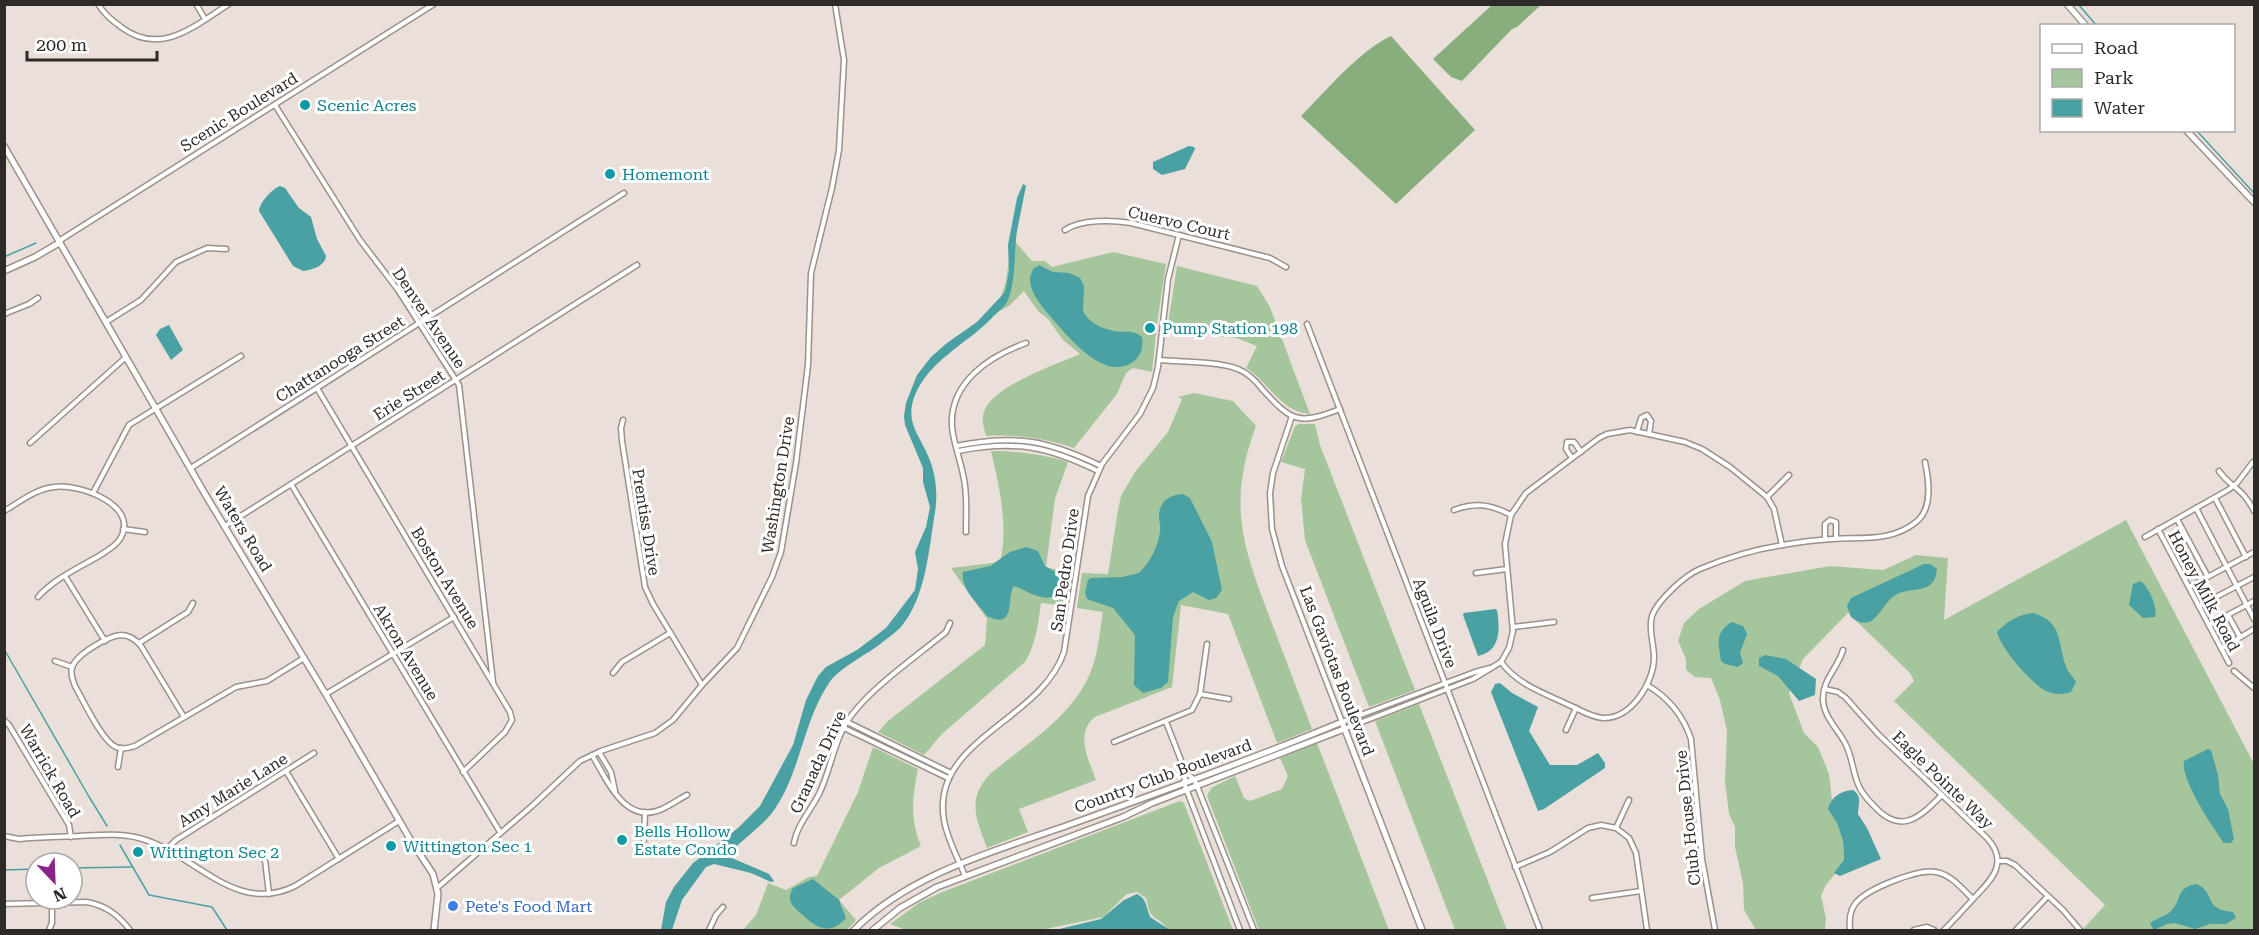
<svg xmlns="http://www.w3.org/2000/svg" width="2259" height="935" viewBox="0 0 2259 935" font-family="'Roboto Serif',serif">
<rect width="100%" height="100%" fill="#ebe0d9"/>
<g fill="#a5c69c">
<path d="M1012,238L1032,261H1045L1052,267L1113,252L1166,264L1157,324L1147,322V331L1156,333L1152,372L1133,368L1126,373L1117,394L1074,448C1044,438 1017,434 986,436C984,428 981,421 984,412C992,386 1055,365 1080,354L1063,340L1048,319L1038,311L1024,291L1009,306L982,320L1001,297L1006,281Z"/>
<path d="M1177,266L1257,286L1270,307L1310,414C1280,412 1269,382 1246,368L1257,346L1236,338L1167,331Z"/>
<path d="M1194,393L1233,401L1256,426C1226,506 1244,550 1273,626C1286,660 1299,695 1312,729L1277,743L1228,614L1181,605L1172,687L1095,717C1074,734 1089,760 1096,780L1019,809L1028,832L987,848C976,818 966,799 991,773C1029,742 1080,712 1094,662C1099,646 1100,628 1103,612L1077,608L1082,573L1108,574L1118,510L1121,496L1135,472L1168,432L1182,399L1178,397Z"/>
<path d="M1299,424H1315L1320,445L1415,690L1369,707L1305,540L1301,499L1305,469L1281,462L1295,426Z"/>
<path d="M991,451C1018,451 1042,454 1068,462L1055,499L1046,567L1071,573L1066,606L1041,603C1038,624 1036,644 1025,662L942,734L924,755L878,732L888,721L985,645L987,619L951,568L1000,562C1009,526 999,486 991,451Z"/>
<path d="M2126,520L2254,764V930H2083V929L2105,905L1894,701L1914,681L1910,673L1848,613L1803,659L1789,693L1804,733L1818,747L1829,774L1832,800L1830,802L1843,841L1844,863L1826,885L1821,896L1826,918L1825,930H1756L1744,910L1743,883L1735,847V827L1729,814L1725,782L1727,731L1720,700L1711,678L1695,677L1686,670V659L1678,641L1684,623L1699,609L1745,581L1830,566L1883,570L1916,555L1948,558L1944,620Z"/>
<path d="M1419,704L1507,930H1455L1375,721Z"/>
<path d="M1317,743L1389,930H1259L1207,796L1211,788L1235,776L1244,798L1250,801L1282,789L1288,776L1280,758Z"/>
<path d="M873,747L918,769C912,797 910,819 921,846L879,868L839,900L856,920L847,930H743L756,915L768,883L786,890L809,877L817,876L858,792Z"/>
<path d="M1180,801L1184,803L1233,930H1167C1164,922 1160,922 1154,917C1148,912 1148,905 1146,898L1137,892L1127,894L1103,917L1041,930H906L890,924L919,903L940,893Z"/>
</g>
<g fill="#87ae7c">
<path d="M1492,5H1541L1517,27L1512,29L1462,81L1451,77L1433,59Z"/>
<path d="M1391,36L1475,130L1396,204L1301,116C1327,90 1358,52 1391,36Z"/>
</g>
<g fill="#4aa1a4">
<path d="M1189,146L1194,147L1195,149L1185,169L1162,175L1153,169V162Z"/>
<path d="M1023,184L1026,186C1023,201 1020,216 1017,231C1014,251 1016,284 1007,302C1004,308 995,314 991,319C966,344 929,361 915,395C904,423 920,435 929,458C936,475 938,495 935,512C929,548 926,599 900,628C894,634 886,639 879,645C864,656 838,669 829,683C804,720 801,767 778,804C766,825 743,838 727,856L769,874L774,881L771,882L751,873L714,864L706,867L682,900L672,930H661L666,902L674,887L693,863L738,828L760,806L793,745L806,700L818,676L826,667L857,650L886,628L915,590L918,569L915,552L926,527L930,507L923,482V468L905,425L904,416L906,403L917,375L931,357L947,343L977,322L1005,292L1009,271L1008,245L1017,198Z"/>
<path d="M280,186L285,188L299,208L311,217L317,239L326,256C325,266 312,270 303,271L293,266L259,211C260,202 271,190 280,186Z"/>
<path d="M1039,265L1053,272L1069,273L1080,278L1084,286L1083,311C1089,323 1102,329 1115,331C1125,333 1133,329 1142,337C1143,347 1142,355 1133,362C1105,381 1072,341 1056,323C1046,311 1030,295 1030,279C1030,275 1032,273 1033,269Z"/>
<path d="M169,325L183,350L171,360L156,335L160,329Z"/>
<path d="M1183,494L1190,498L1212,542L1222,590L1216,598L1209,600L1193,592L1179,601L1173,617L1168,682L1161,688L1143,693L1134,685L1135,635L1113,608L1087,599L1085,592L1088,580L1091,578L1122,577L1139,573C1150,562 1158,548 1160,531C1161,526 1159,522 1159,517C1159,501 1169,495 1183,494Z"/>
<path d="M1026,547L1038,551L1045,566L1064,577L1065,586C1051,609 1031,592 1014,586C1006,597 1017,631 987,616C978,604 960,588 963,572L990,566L1010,552Z"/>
<path d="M1924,564H1930L1937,569C1935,597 1909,585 1894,596C1880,606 1874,635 1851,617L1847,606L1851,598Z"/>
<path d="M2141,581C2149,588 2158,607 2155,617L2143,618L2129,605L2133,584Z"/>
<path d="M1495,609L1497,610C1500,629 1501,651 1478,656L1463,615L1464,613Z"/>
<path d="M2033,613C2064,622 2057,643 2066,666C2068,673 2073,676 2076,682L2071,692C2062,695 2053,695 2044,690C2029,680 2001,649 1997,632C2006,622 2019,614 2033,613Z"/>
<path d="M1732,622L1743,626L1747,634L1740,653L1743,663L1738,667L1725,664L1721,661C1719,645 1714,632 1732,622Z"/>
<path d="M1765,655L1786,659L1816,679L1815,695L1799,701L1778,676L1759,666V658Z"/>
<path d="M1500,683L1512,693L1538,707L1529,731L1550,765H1577L1598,753L1605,763V768L1544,809L1538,811L1491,692L1495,684Z"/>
<path d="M2208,749L2211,750L2218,775L2220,794L2228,809L2234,839L2231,843H2224C2213,828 2180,779 2184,761Z"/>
<path d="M1853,790C1863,797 1858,805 1858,814L1867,828L1881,859L1840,876L1834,873L1844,860L1843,841L1837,823L1828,809C1831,797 1840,791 1853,790Z"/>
<path d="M813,879L839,900L846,918C833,933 820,931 806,918C796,908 784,903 793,888Z"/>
<path d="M2197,884C2217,894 2202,909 2233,912L2236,918L2226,924H2210L2195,929L2175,923L2167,924L2154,930L2150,924L2153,921C2158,918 2166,916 2171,911C2182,901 2175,887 2197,884Z"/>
<path d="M1137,894C1147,899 1146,907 1150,917L1170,930H1055L1101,919L1124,900Z"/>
</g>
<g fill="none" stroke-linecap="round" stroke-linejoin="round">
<g stroke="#4aa1a4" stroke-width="1.5">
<path d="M2078,4L2097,26"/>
<path d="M2196,130L2254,193"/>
<path d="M4,257L36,243"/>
<path d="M4,649L88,795L107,826"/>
<path d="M120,845L149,895L212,907L227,930"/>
<path d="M72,868L131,867"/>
<path d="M4,870L36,869"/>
</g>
<g stroke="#9b918b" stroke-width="7">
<g id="street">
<path d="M98,4C104,14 112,20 121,27C161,57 194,26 229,4"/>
<path d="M196,4L205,19"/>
<path d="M275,105L360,240L398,290L459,385L493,682"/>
<path d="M1065,230C1081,219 1112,220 1131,223L1270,258L1286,267"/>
<path d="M60,242L62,239L434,4"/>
<path d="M4,314L29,304L38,298"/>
<path d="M106,322L141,300L176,262L207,248L226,249"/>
<path d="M1307,324L1540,930"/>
<path d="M1159,360C1182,362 1216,361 1238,369C1248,373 1256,381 1263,390C1292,422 1299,425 1340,409"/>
<path d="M317,388L510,712L512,720L505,732L463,772"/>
<path d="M1292,416L1273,473L1270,493L1272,529L1282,566L1342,722L1475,672L1490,668"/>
<path d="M623,420L621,428L622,441L645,587L653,604L702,685"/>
<path d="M1637,432L1641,418L1647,415L1651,421L1649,434"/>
<path d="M30,443L125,358"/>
<path d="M956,446C1015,434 1047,440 1101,466"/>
<path d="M958,451C1015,440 1047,446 1098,471"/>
<path d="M1572,458L1566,449L1567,442H1574L1581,452"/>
<path d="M191,468L624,193"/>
<path d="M2219,471C2231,488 2243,488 2254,511"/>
<path d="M291,484L500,832"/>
<path d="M93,493L129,425L241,356"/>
<path d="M1767,497L1789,475"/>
<path d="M2215,498L2246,557"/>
<path d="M2196,508L2254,619"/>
<path d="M1454,510C1475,502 1490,504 1511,515"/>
<path d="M4,511C20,502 35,489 54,487C78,483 141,505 120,539C115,547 106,551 99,556C78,568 54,579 38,597"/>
<path d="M2177,519L2208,577"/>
<path d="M225,526L637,265"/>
<path d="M123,529L145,532"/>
<path d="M2158,529L2229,663"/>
<path d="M966,532C966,517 967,501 965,486C963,466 954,447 952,427C949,382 990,356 1026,343"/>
<path d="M2145,537L2228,490L2237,483L2253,462"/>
<path d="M1825,539V524L1830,520L1836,522V538"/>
<path d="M1476,573L1507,569"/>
<path d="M65,576L105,641"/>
<path d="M2189,587L2254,552"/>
<path d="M2199,606L2254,577"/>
<path d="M2228,615L2240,637"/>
<path d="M2209,625L2254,601"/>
<path d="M1513,627L1554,622"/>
<path d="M139,643L188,612L193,603"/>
<path d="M2222,648L2254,629"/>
<path d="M1843,650C1838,668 1822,680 1823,700C1824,718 1839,730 1846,745C1852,757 1853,772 1858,784C1861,793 1868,800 1874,806C1901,836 1920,817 1942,795"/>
<path d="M55,661L72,667"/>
<path d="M1501,662C1518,685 1544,693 1569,705C1580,710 1591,717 1603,718C1631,719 1654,683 1654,657C1654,643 1648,630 1652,616C1657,601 1685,575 1700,569C1726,558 1755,549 1783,545C1799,542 1816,540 1833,539C1861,537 1892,542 1916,522C1933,509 1929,481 1925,462"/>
<path d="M2234,671L2254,688"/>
<path d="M613,673L622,662L670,633"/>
<path d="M1647,685C1669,698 1683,715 1691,739L1702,859L1715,930"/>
<path d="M1825,689L1838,692L1846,698L1878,734L1987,838C2010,863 1991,880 1973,899C1964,909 1954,920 1944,930"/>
<path d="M326,694L454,617"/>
<path d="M1200,694L1229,699"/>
<path d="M184,717L141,646C136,640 130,635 121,635C108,636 75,655 72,668C70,675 73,680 75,686C83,700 102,741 116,747C122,750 129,748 135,746L236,687L267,681L304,658"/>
<path d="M4,720L9,725L69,825L71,837"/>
<path d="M847,722L951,773"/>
<path d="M1166,722L1186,773L1194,779L1197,786L1254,930"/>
<path d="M844,728L948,778"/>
<path d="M1344,729L1473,679L1501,662L1509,648L1513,631L1505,544L1511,515L1526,493L1599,438L1607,434L1630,430L1685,442L1702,449L1730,467L1767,497L1774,509L1782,545"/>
<path d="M1566,730L1576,708"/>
<path d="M1114,742L1192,710L1200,694L1207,644"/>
<path d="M599,752L611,772L615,791"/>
<path d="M592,755C607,780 625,826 662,809C671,805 679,799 687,795"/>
<path d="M118,767L121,748"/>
<path d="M286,771L339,859"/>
<path d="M1186,773L1184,783L1240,930"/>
<path d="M1616,828L1629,800"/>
<path d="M4,836L19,839C39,837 59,837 79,836C99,835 120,833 139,838C194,852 234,916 295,886L399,821"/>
<path d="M644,840L645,812"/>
<path d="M794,843C797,825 811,810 819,794C830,772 833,746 845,725C864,692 916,657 946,632L950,623"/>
<path d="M166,850L176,840L314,753"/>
<path d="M265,860L269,894"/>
<path d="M1998,861H2007L2015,865L2063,910L2080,930"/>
<path d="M1515,867L1550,852L1588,828L1601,825L1616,828L1629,838L1636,853L1647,930"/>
<path d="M965,876C958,858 947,839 944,820C930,740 1041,721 1064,652L1088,496L1102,464L1140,414L1153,388L1158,367L1168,279L1179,235"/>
<path d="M438,887L532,806L580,761L601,751L655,733L673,720L702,685L737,648L772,577L781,552L796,463L808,365L811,273L832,188L839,150L844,60L835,4"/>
<path d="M1592,898L1641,891"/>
<path d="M4,904L87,902C107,906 118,915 130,930"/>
<path d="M49,930L52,923V902"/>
<path d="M709,930L716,915L723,907"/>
<path d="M1850,930C1849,921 1849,912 1855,904C1866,889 1919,868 1936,872C1952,875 1962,889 1973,899"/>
<path d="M1914,930L1927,927L1934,930"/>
<path d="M2016,930L2048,896"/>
</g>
</g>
<g stroke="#9b918b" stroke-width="8">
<g id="secondary">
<path d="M2067,4L2086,26"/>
<path d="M2186,130L2254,202"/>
<path d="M4,146L205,494L328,698L410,839L433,874L438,894L434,930"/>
<path d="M4,271L35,257L59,243"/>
<path d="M854,930C913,871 1000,850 1077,822C1166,790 1255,758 1342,722L1422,930"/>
<path d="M873,930L900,908L937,887L1123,817L1152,803L1344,729"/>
</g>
</g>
<use href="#street" stroke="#fff" stroke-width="4"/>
<use href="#secondary" stroke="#fff" stroke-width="5"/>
</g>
<g fill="#0f9aa8" stroke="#fff" stroke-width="2">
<circle cx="305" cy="105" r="6"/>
<circle cx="610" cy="174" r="6"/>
<circle cx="1150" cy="328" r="6"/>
<circle cx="622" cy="840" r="6"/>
<circle cx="391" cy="846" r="6"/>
<circle cx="138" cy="852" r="6"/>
</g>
<circle fill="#3f7fe0" stroke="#fff" stroke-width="2" cx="453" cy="906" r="6"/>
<g text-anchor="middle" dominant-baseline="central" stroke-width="6" stroke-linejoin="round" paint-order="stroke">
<g font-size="16" fill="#0d838f" stroke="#fff" text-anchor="start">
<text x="317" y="105">Scenic Acres</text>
<text x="622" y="174">Homemont</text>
<text x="1162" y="328">Pump Station 198</text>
<text x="634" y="831">Bells Hollow<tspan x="634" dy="18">Estate Condo</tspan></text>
<text x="403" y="846">Wittington Sec 1</text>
<text x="150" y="852">Wittington Sec 2</text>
</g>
<g font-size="16" fill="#2e2a27" stroke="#fff">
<text transform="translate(239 112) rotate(-32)">Scenic Boulevard</text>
<text transform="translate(1179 223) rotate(13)">Cuervo Court</text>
<text transform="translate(429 318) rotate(56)">Denver Avenue</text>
<text transform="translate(340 359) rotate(-32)">Chattanooga Street</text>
<text transform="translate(409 395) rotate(-32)">Erie Street</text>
<text transform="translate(778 485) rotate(-81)">Washington Drive</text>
<text transform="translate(646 522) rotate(81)">Prentiss Drive</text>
<text transform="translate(243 529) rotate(59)">Waters Road</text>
<text transform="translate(1065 570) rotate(-82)">San Pedro Drive</text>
<text transform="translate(445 578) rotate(59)">Boston Avenue</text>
<text transform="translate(2204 591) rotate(62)">Honey Milk Road</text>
<text transform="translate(1435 623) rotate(69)">Aguila Drive</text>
<text transform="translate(406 652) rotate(59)">Akron Avenue</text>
<text transform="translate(1337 671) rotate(69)">Las Gaviotas Boulevard</text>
<text transform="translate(818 762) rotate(-65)">Granada Drive</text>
<text transform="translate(50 771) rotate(60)">Warrick Road</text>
<text transform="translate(1163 776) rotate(-20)">Country Club Boulevard</text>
<text transform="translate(1943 780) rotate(44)">Eagle Pointe Way</text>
<text transform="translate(233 790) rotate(-32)">Amy Marie Lane</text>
<text transform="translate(1688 818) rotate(-96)">Club House Drive</text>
</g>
<g font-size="16" fill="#366cbe" stroke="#fff" text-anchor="start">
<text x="465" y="906">Pete's Food Mart</text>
</g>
</g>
<rect width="2259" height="935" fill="none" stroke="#2e2a27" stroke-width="12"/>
<rect x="2040" y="24" width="195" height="108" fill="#ffffff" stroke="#abaaa9" stroke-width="1.5"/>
<rect x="2052" y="44" width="30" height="9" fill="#ffffff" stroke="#abaaa9" stroke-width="1.5"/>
<text x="2094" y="54" font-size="18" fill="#2e2a27">Road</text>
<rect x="2052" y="69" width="30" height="18" fill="#a5c69c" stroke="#abaaa9" stroke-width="1.5"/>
<text x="2094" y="84" font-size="18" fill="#2e2a27">Park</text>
<rect x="2052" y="99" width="30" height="18" fill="#4aa1a4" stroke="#abaaa9" stroke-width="1.5"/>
<text x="2094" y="114" font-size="18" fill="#2e2a27">Water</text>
<g transform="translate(54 881) rotate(157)"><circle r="28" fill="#ffffff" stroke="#abaaa9" stroke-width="1.5"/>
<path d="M0-4.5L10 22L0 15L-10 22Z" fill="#8b2389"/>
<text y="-9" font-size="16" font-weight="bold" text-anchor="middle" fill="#2e2a27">N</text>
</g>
<path d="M27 51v9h130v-9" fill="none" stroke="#2e2a27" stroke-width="3"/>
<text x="36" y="51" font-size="18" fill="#2e2a27" stroke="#ffffff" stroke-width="4.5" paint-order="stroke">200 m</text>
</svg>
